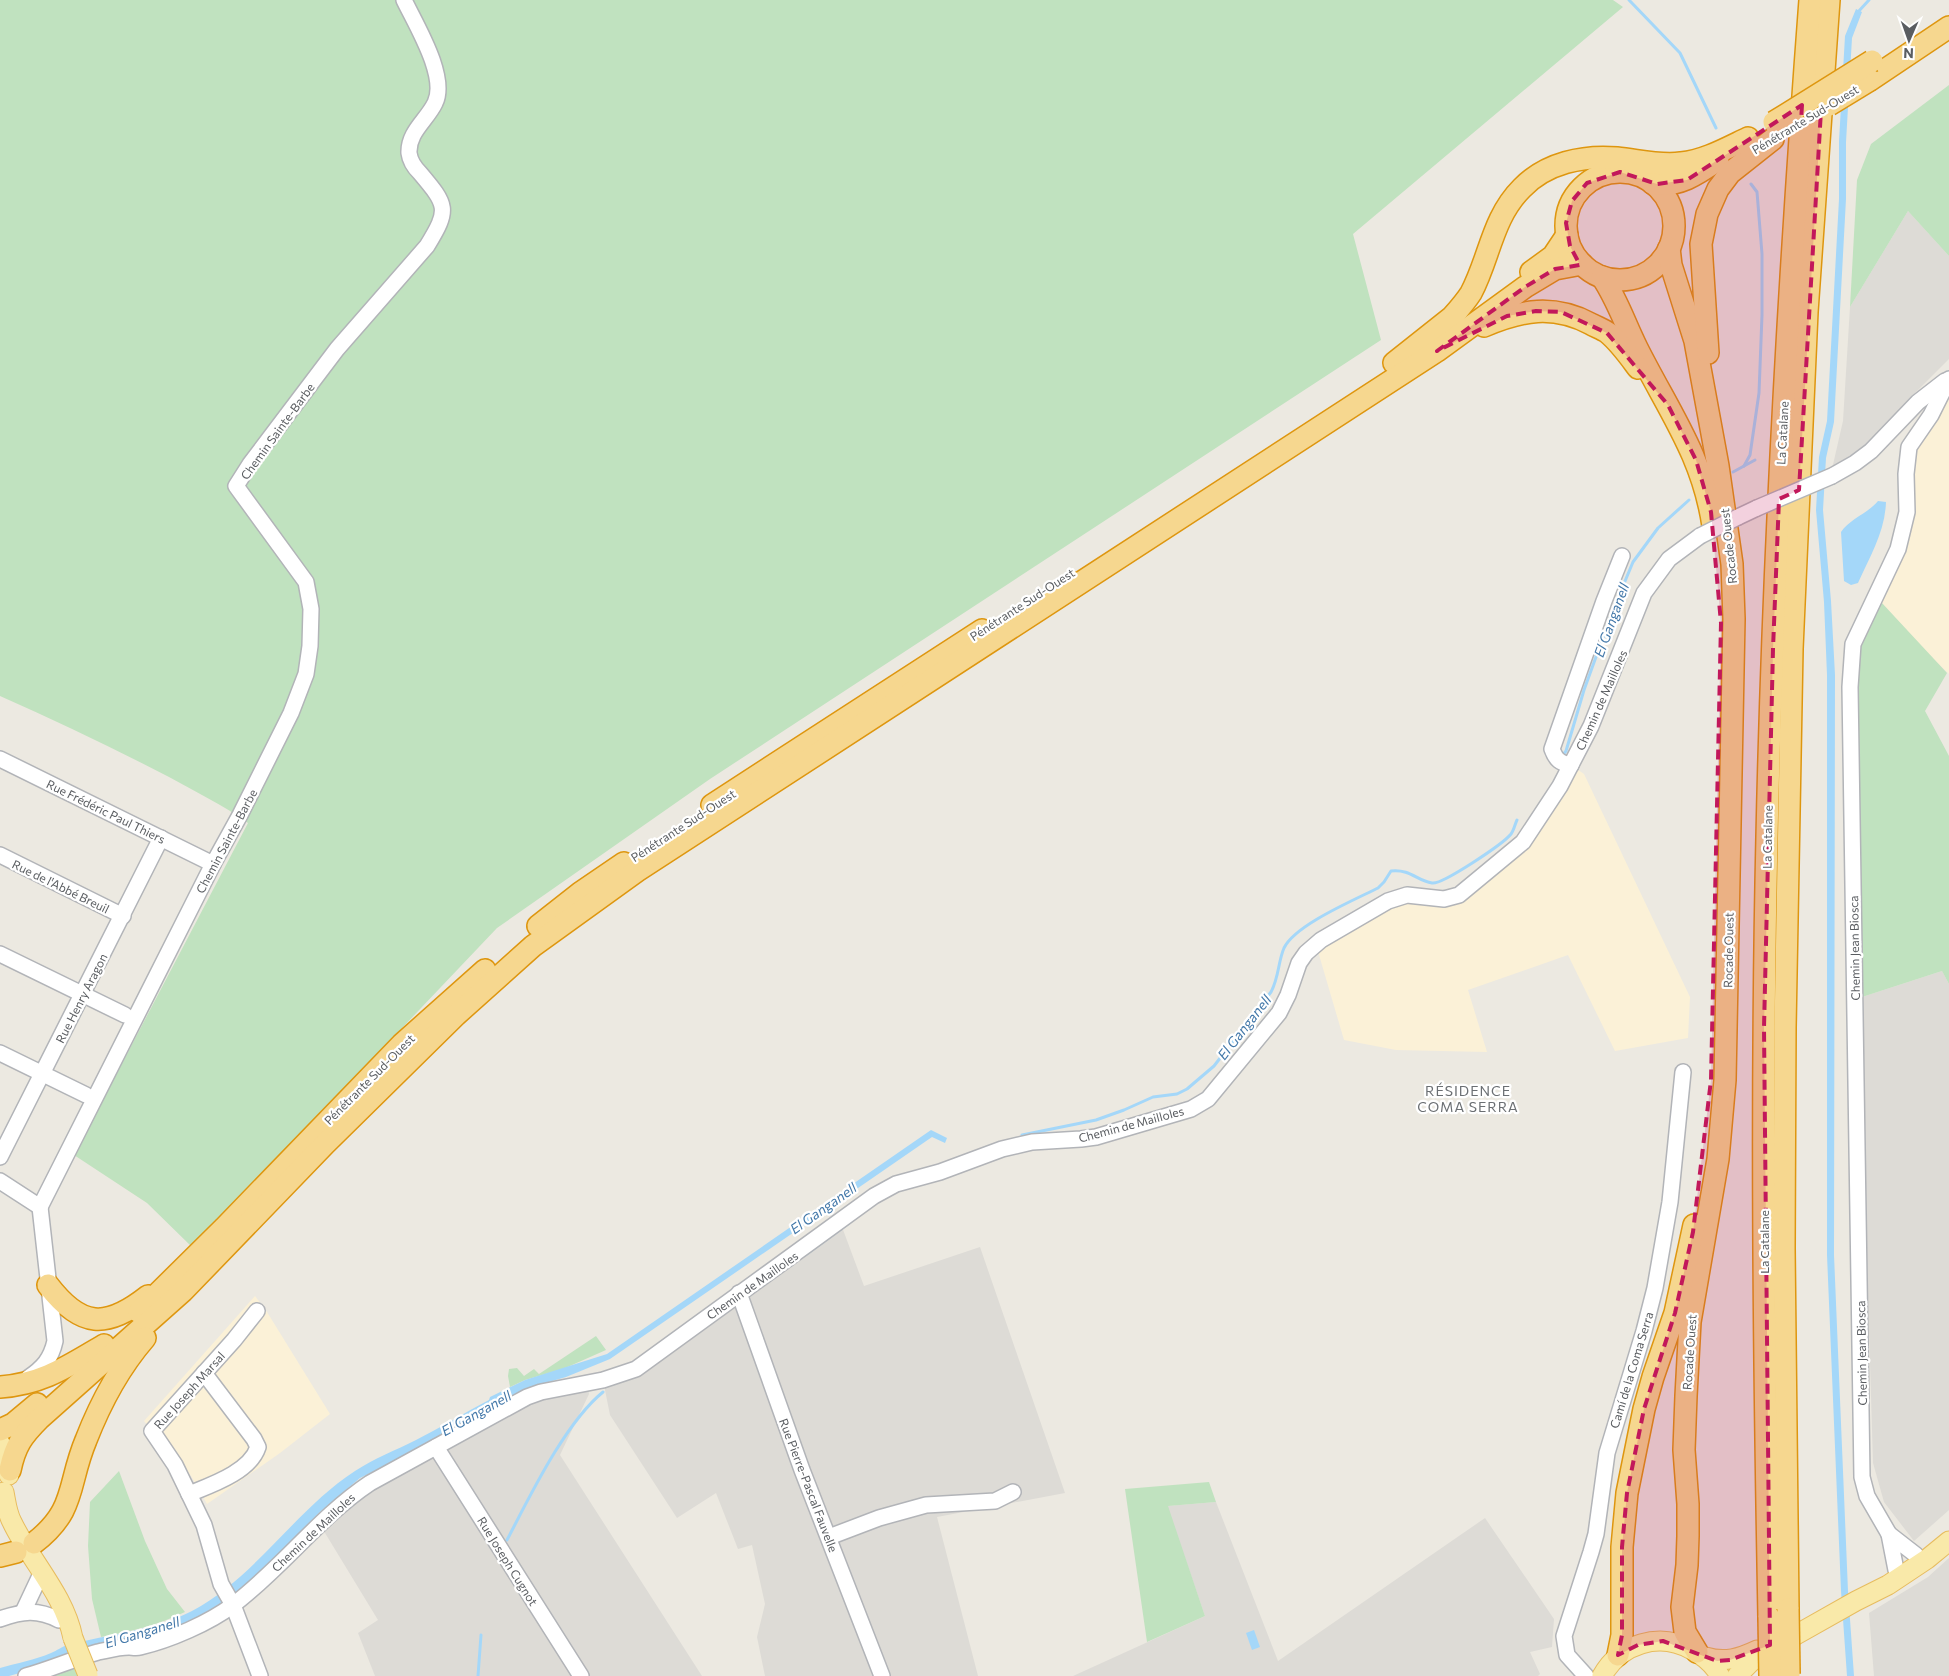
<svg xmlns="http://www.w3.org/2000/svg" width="1949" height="1676" viewBox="0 0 1949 1676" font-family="Commissioner,sans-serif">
<rect width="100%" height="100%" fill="#ece9e1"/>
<g fill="#fbf1d7">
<path d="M1947,397L1949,399V674L1925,651L1881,602L1915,512L1913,454Z"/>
<path d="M1574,767L1584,774L1690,997L1688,1038L1615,1051L1568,955L1468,990L1487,1052L1396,1050L1344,1040L1317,948L1407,899L1444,903L1525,844Z"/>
<path d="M255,1296L267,1312L330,1414L280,1453L207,1504L191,1476L144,1421Z"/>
</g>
<g fill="#dddbd6">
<path d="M1908,211L1949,256V359L1913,395L1881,435L1851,460L1832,469L1843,421L1850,307Z"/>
<path d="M1942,971L1949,984V1510L1914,1541L1884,1502L1873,1463L1859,998Z"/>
<path d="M842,1227L864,1286L980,1247L1065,1493L937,1517L978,1676H765L757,1637L765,1604L752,1545L738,1549L716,1493L677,1518L610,1415L604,1385Z"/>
<path d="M588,1388L589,1394L560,1455L702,1676H375L358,1633L378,1620L322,1528L350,1503L529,1402Z"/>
<path d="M1216,1502L1278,1661L1485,1518L1554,1619L1552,1647L1530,1652L1540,1674L1538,1676H1073L1205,1616L1167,1506Z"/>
<path d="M1949,1558V1676H1874L1869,1613L1928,1577Z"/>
</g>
<g fill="#c0e2bf">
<path d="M0,0H1613L1623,7L1353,234L1381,340L710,779L497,928L193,1248L147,1203L74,1155L248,823C223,805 196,792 169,777C113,748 57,721 0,696Z"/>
<path d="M1949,85V256L1908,211L1850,307L1857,180L1871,144Z"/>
<path d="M1881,602L1947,673L1925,711L1949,756V984L1942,971L1859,998L1856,668L1862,638Z"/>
<path d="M596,1336L606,1350L563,1369L525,1380L510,1387L508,1376L509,1369L517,1368L524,1376L534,1369L539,1374Z"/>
<path d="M119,1471L145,1541L167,1589L185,1612C158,1625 130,1632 101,1637L92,1599L88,1546L90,1502Z"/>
<path d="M1209,1482L1216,1502L1168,1506L1205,1616L1147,1642L1125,1489Z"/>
<path d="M74,1662L81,1676H41Z"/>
</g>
<g fill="#a4d7f9">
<path d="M1856,9L1862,12L1852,38L1846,142V199L1834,422L1826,458L1823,510L1831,601L1835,675L1834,1255L1848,1591L1854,1676H1847L1841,1591L1827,1255V675L1824,602L1816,510L1819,457L1827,421L1839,199V141L1845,36Z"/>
<path d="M1878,501L1886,502C1885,532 1870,556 1858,583L1851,585L1844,581L1841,532C1850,519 1868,513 1878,501Z"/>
<path d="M931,1130L947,1138L945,1143L932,1137L610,1359L566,1377L528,1388L423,1447L360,1478L320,1512L261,1573L224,1604L196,1620L170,1631L9,1676H0V1668C17,1663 35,1660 51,1653C57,1651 62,1646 68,1645C109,1634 153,1631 192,1611C257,1576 294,1511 355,1471C373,1459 396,1450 416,1440C440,1428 464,1413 489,1400L490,1397L525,1380L607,1354Z"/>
<path d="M1254,1630L1260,1647L1252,1650L1246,1633Z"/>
</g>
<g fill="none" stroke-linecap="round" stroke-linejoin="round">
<g stroke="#a4d7f9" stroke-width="3">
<path d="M1629,0L1680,53L1716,128"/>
<path d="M1858,12L1869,0"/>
<path d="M1744,466L1750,455L1759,393L1762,315V254L1757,192L1751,184"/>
<path d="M1733,472L1755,460"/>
<path d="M1562,756L1566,751L1584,690L1613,610L1633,562L1658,528L1689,500"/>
<path d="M1022,1135L1096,1120L1124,1110L1153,1097L1177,1094L1187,1089L1214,1066L1271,992C1279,977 1278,962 1284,948C1295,925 1354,900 1378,888L1384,882L1391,871C1411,869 1417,881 1432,883C1442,885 1503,844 1511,834C1514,830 1515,824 1517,820"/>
<path d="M805,1255L849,1223"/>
<path d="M507,1540C530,1496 565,1423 603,1392"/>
<path d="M478,1676L481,1635"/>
</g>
<g stroke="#b2b4b8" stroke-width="18">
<g id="minor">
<path d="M1832,476L1855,463L1871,451L1918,402L1945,381"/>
<path d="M1738,517L1757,508"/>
<path d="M0,759L213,864"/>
<path d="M1571,765C1560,763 1556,760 1552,749L1604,601L1622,556"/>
<path d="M0,855L123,916"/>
<path d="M0,954L125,1015"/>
<path d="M0,1053L86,1095"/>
<path d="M0,1157L161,838"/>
<path d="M0,1181L40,1207"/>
<path d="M40,1207L213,864L240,815L291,713L306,674L310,646L311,609L306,582L236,486L250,464L337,349L427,246C450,209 447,205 420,173C414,167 410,161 409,153C408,132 427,120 435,103C448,77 416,25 404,0"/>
<path d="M739,1293L802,1470L882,1676"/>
<path d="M257,1311L234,1340L152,1431L175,1465L204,1525L221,1584L233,1605L260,1676"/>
<path d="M28,1378C43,1368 51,1359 55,1341L40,1207"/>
<path d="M436,1447L581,1676"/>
<path d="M189,1494C211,1485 250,1472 258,1447L254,1439L204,1373"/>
<path d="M1889,1534L1867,1496L1862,1477L1850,687L1853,644L1898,549L1907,512L1906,474L1909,447L1931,415L1949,379"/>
<path d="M829,1537L879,1518L926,1505L995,1501L1013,1492"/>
<path d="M1896,1570L1889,1534L1916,1555"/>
<path d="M23,1612L39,1578"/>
<path d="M0,1619C23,1611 37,1609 59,1620"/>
<path d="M26,1676C51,1669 73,1659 98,1652C108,1650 119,1647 129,1647C132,1647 136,1648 140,1647C170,1640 209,1623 233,1605C282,1568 319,1517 370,1483L527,1397L541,1392L603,1380L636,1369L874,1196L896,1184L940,1172L1002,1149L1032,1142L1081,1139L1096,1137L1191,1109L1208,1099L1279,1013L1288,995L1299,963L1306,953L1321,940L1388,901L1407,895L1444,899L1459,895L1523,842L1560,786L1591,726L1644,593L1669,559L1700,536"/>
<path d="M1586,1676L1567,1655L1564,1636L1591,1552L1596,1534L1607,1453L1644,1331L1655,1288L1670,1202L1683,1072"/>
</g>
</g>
<g stroke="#e7bc5f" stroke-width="21">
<g id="major">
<path d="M0,1443L9,1461V1475"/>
<path d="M4,1492C6,1502 7,1513 12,1522C31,1562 64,1594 73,1638"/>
<path d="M1706,1657C1725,1663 1740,1658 1757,1650"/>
<path d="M1602,1676C1620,1644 1659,1631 1692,1650C1704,1656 1713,1663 1720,1676"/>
<path d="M1737,1676L1755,1658L1856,1601L1888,1585L1927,1559L1949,1541"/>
</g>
</g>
<g stroke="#de960f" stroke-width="24">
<g id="highway">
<path d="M1870,80L1949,27"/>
<circle cx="1620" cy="226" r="54"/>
<path d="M1652,183C1678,188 1698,174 1718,160"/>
<path d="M1669,248L1671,265L1695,341L1718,466L1732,564L1734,619L1725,1080L1718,1159L1690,1322L1686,1396L1684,1450L1688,1504V1536L1687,1565L1682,1607L1685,1632L1697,1652"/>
<path d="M1531,272L1553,256L1567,235"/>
<path d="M1602,277C1617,299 1625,324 1637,348C1668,410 1703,456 1713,526"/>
<path d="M1484,326C1522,310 1553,304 1591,324C1596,327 1603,329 1608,333C1620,343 1629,356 1638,368"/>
<path d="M1708,353L1701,244L1707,214L1718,189L1730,173L1773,139"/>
<path d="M1394,363L1452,317C1459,309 1466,301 1471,293C1490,257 1492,218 1522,188C1546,163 1583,155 1617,158C1638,160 1659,166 1681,163C1704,161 1727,148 1748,138"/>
<path d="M712,805L982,630"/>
<path d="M538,926L580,893L624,863"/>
<path d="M48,1285C81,1328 106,1329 148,1296"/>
<path d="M139,1312L224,1228L402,1044L485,970"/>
<path d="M0,1387C43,1384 68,1366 104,1345"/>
<path d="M0,1430L13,1424L37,1404"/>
<path d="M10,1470C15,1446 22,1436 39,1419L183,1291L326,1143L456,1015L533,946L637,871L1437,351L1525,287L1555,269L1582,264"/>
<path d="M34,1543C77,1510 67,1485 86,1440C100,1404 119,1368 145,1338"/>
<path d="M0,1556L16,1552"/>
<path d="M1788,1609L1784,1248L1785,1028L1792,649L1807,312L1829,0"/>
<path d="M1769,1617C1764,1357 1761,1097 1767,837C1773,557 1789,278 1810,0"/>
<path d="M1618,1655L1622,1635V1547L1627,1493L1644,1409L1653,1377L1675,1313L1694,1225"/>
</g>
</g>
<use href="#minor" stroke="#fff" stroke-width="15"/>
<use href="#major" stroke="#f9e9a9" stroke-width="19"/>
<use href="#highway" stroke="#f6d78f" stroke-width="21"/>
<g stroke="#b2b4b8" stroke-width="18" stroke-linecap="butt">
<g id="minor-bridge">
<path d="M1757,508L1832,476"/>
<path d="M1700,536L1738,517"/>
</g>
</g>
<g stroke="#e7bc5f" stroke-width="21" stroke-linecap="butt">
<path id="major-bridge" d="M73,1638L88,1675"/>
</g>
<g stroke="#de960f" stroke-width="24" stroke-linecap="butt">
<g id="highway-bridge">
<path d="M1829,105L1870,80"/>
<path d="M1774,122L1872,61"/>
<path d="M1788,1609L1789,1674"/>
<path d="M1769,1617L1770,1676"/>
</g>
</g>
<use href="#minor-bridge" stroke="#fff" stroke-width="15"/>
<use href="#major-bridge" stroke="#f9e9a9" stroke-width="19"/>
<use href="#highway-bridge" stroke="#f6d78f" stroke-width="21"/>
</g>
<path fill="#c2185b" fill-opacity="0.2" stroke="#c2185b" stroke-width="4" stroke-dasharray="10 6" stroke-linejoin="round" d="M1802,105L1801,122L1821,110L1799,490L1779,499L1773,649L1764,1028L1770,1645L1730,1660L1717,1661L1663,1641L1638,1645L1618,1655L1622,1635V1547L1627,1493L1644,1409L1675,1313L1693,1232L1711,1080L1721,623L1711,512L1696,460L1668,405L1607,333L1561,312L1536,311L1507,316L1437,351L1525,287L1555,269L1580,265L1570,246L1566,223L1572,201L1587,183L1620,172L1657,184L1687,180Z"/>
<g text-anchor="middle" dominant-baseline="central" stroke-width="4.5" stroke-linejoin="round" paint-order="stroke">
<g font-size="12" fill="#5a5d61" stroke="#fff">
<text transform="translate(1805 119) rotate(-31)">Pénétrante Sud-Ouest</text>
<text transform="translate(277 431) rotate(-54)">Chemin Sainte-Barbe</text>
<text transform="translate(1782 433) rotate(-87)">La Catalane</text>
<text transform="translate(1728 546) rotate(-96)">Rocade Ouest</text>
<text transform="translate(1022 604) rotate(-33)">Pénétrante Sud-Ouest</text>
<text transform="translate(1601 700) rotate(-66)">Chemin de Mailloles</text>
<text transform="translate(106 811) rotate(26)">Rue Frédéric Paul Thiers</text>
<text transform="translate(683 825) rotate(-33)">Pénétrante Sud-Ouest</text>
<text transform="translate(1767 837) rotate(-89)">La Catalane</text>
<text transform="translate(226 841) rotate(-62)">Chemin Sainte-Barbe</text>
<text transform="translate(61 886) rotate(26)">Rue de l'Abbé Breuil</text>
<text transform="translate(1854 948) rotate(-91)">Chemin Jean Biosca</text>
<text transform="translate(1728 950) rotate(-89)">Rocade Ouest</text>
<text transform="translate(81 998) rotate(-63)">Rue Henry Aragon</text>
<text transform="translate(369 1079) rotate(-45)">Pénétrante Sud-Ouest</text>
<text transform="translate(1131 1124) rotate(-15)">Chemin de Mailloles</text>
<text transform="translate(1764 1242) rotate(-90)">La Catalane</text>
<text transform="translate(752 1285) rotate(-35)">Chemin de Mailloles</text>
<text transform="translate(1689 1352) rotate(-86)">Rocade Ouest</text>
<text transform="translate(1861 1353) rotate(-91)">Chemin Jean Biosca</text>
<text transform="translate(1631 1370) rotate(-73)">Camí de la Coma Serra</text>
<text transform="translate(189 1390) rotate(-48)">Rue Joseph Marsal</text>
<text transform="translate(809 1485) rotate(69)">Rue Pierre-Pascal Fauvelle</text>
<text transform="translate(313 1532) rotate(-43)">Chemin de Mailloles</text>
<text transform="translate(508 1561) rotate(58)">Rue Joseph Cugnot</text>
</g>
<g font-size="14" font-style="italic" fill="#4378a9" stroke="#fff">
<text transform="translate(1611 620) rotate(-70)">El Ganganell</text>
<text transform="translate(1244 1027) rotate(-52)">El Ganganell</text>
<text transform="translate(823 1208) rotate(-35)">El Ganganell</text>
<text transform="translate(476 1413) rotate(-29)">El Ganganell</text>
<text transform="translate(142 1632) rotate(-17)">El Ganganell</text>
</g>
<g font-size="14" letter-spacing="1" fill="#6b6f73" stroke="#fff">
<text x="1468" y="1090">RÉSIDENCE<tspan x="1468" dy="16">COMA SERRA</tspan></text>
</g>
</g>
<g transform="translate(1909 40) rotate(182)" stroke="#ffffff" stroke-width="4" paint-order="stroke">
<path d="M0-4L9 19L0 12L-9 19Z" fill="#5a5d61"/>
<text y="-8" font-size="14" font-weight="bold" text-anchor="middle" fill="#5a5d61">N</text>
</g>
</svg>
